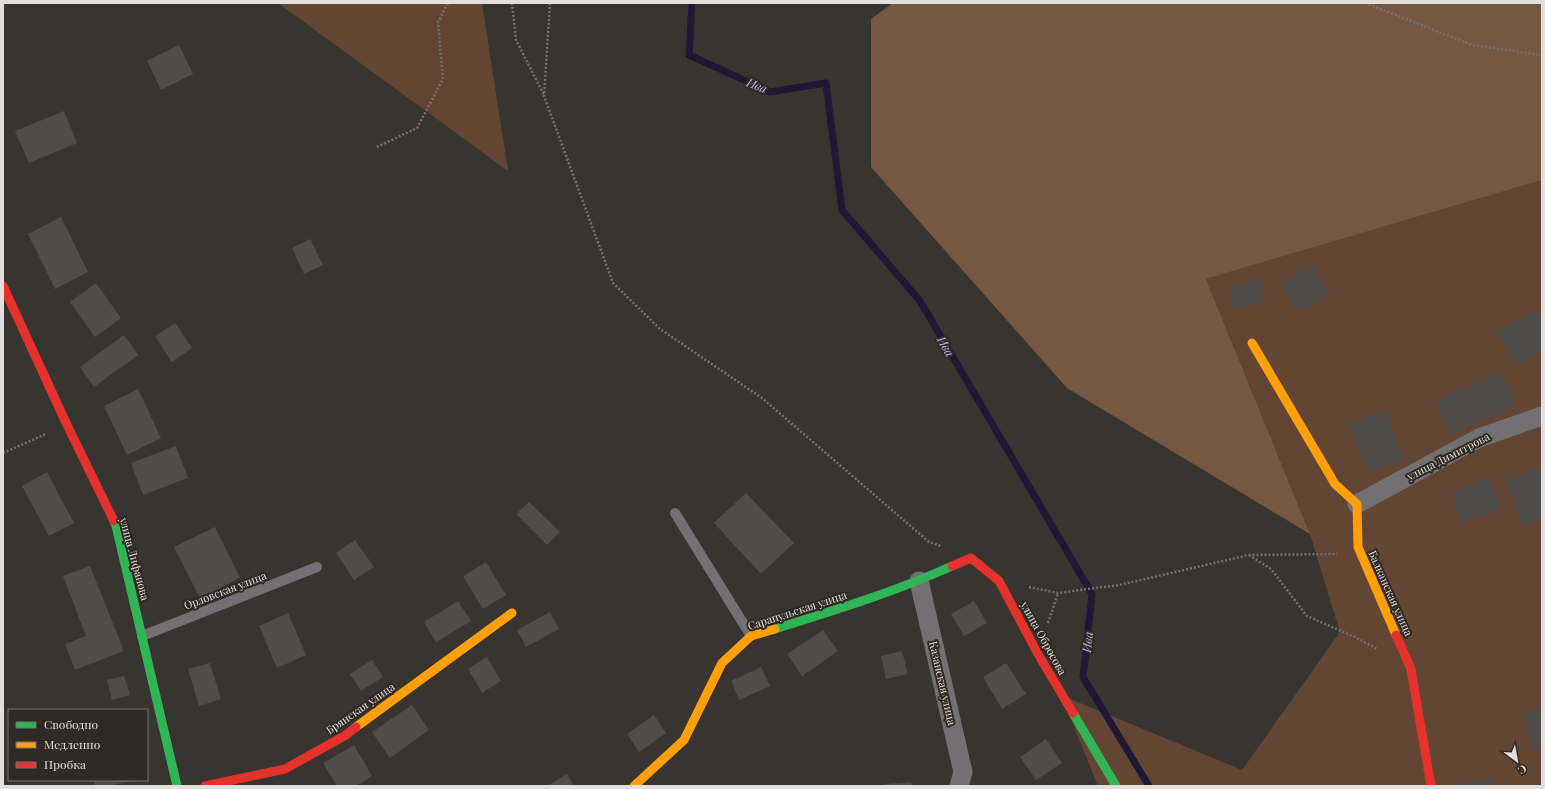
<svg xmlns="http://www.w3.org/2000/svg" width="1545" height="789" viewBox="0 0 1545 789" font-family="'Playfair Display',serif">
<rect width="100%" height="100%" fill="#383430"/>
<g fill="#624633">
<path d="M278,3H482L508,171Z"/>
<path d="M1542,180V786H1098L1061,695L1242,770L1340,632L1310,534L1206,279Z"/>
</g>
<path fill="#765741" d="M893,3H1542V180L1206,279L1310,534L1067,388L871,167V19Z"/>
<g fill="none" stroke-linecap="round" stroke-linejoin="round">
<path stroke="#1f1835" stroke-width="7" d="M692,3L689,55L770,92L826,83L842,210L920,301L1092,594L1083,677L1149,786"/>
</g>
<g fill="#4f4c49">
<path d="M179,45L193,74L161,90L147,61Z"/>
<path d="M64,111L77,143L29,163L15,131Z"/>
<path d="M61,217L88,272L55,289L28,234Z"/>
<path d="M310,239L323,265L304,274L292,248Z"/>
<path d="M1313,265L1329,295L1296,312L1281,282Z"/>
<path d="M1259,279L1265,301L1233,309L1228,287Z"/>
<path d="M96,283L121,318L95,337L70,302Z"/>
<path d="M1536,310L1542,321V352L1516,366L1497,331Z"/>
<path d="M175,323L192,348L172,362L155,336Z"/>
<path d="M124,335L138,355L94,387L80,367Z"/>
<path d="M1501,372L1516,406L1450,435L1435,401Z"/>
<path d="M138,389L161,438L127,455L104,406Z"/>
<path d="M1383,409L1404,458L1369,473L1348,424Z"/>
<path d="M176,446L188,478L143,495L131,463Z"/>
<path d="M1542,466V503L1539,504L1542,512V518L1522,525L1506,480Z"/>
<path d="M47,472L74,523L49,536L22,486Z"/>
<path d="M1488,477L1501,508L1462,524L1449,493Z"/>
<path d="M746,493L794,543L761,574L714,523Z"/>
<path d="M529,502L560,532L547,545L516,514Z"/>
<path d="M215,527L240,578L200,598L174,547Z"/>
<path d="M355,540L374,567L354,580L336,553Z"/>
<path d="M486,562L506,595L483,609L463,576Z"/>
<path d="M90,566L124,651L75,670L65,644L86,636L63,576Z"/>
<path d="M458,601L471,621L436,642L424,622Z"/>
<path d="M974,601L987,623L964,636L951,614Z"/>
<path d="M550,612L559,629L526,647L517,630Z"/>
<path d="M288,613L306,655L277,668L259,626Z"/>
<path d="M823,630L838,651L802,676L787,654Z"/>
<path d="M902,651L908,674L886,679L881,656Z"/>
<path d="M487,657L501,681L482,693L468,669Z"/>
<path d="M372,660L383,677L361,691L350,674Z"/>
<path d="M210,663L221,699L199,706L188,669Z"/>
<path d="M1006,663L1026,694L1002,709L983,677Z"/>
<path d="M761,667L770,686L739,700L731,681Z"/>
<path d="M124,676L130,695L112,700L107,680Z"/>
<path d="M412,705L429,730L390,758L372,732Z"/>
<path d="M1542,708V747L1531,749L1524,712Z"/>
<path d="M654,715L666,733L639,752L627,734Z"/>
<path d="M1046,739L1062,763L1036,780L1020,757Z"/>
<path d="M354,745L372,776L356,786H337L323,763Z"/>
<path d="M567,774L574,786H547Z"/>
<path d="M1492,778L1493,786H1462V782Z"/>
<path d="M94,780H133V781L106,786H95Z"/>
<path d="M911,782L912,786H885V784Z"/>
</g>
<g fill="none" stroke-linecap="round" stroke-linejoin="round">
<g stroke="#737072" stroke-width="2.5" stroke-dasharray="2 2" stroke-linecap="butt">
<path d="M512,3L516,40L544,95"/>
<path d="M550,3L544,96L613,283L660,329L762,398L929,542L941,546"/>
<path d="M1365,3L1472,45L1542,55"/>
<path d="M377,147L417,128L443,79L438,22L448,3"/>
<path d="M3,453L46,434"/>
<path d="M1249,555L1271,569L1307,616L1357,638L1377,649"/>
<path d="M1029,587L1058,593L1119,585L1249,555L1337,554"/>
<path d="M1048,623L1058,593"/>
</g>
<g stroke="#727073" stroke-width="10">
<path d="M675,513L751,636"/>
<path d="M142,636L317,567"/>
</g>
<g stroke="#727073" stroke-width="19">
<path d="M1357,504L1479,438L1542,416"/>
<path d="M919,581L963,772L959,786"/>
</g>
<g stroke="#30b455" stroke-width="9">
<path d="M114,521L116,526L177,786"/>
<path d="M775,629C835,610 895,592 952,566"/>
<path d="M1073,713L1116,786"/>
</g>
<g stroke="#ff9f0a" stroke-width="9">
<path d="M1252,343L1335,484L1357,504L1358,547L1396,635"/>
<path d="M356,727L512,613"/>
<path d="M634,786L684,740L722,663L751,636L775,629"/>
</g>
<g stroke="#e5322d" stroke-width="9">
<path d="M3,286L67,425L114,521"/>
<path d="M952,566L971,558L999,581L1038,654L1073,713"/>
<path d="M1396,635L1411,669L1431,786"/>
<path d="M205,786L285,769L346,735L356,727"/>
</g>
</g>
<g text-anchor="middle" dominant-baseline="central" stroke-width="4" stroke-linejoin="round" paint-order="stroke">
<g font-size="11" fill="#e5dfdc" stroke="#312923">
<text transform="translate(1448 456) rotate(-27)">улица Димитрова</text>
<text transform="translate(135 559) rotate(75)">улица Лифанова</text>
<text transform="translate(225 590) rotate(-21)">Орловская улица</text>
<text transform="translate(1391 593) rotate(66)">Балканская улица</text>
<text transform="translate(797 610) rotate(-18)">Сарапульская улица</text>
<text transform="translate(1044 638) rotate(61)">улица Обросова</text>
<text transform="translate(943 683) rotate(77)">Казанская улица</text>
<text transform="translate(360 708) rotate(-35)">Брянская улица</text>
</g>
<g font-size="12" font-style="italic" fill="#beb5f5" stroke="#312923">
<text transform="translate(757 85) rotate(22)">Ива</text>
<text transform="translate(946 346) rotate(60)">Ива</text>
<text transform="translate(1087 642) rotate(-84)">Ива</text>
</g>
</g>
<rect width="1545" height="789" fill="none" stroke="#e5dfdc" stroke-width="8"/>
<rect x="8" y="709" width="140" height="72" fill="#312923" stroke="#79726d"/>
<rect x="16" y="722" width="20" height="6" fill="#30b455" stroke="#79726d"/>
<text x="44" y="729" font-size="12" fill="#e5dfdc">Свободно</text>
<rect x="16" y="742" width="20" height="6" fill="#ff9f0a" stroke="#79726d"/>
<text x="44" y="749" font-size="12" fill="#e5dfdc">Медленно</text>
<rect x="16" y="762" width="20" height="6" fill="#e5322d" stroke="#79726d"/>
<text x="44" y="769" font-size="12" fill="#e5dfdc">Пробка</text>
<g transform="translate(1517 761) rotate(148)" stroke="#312923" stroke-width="3" paint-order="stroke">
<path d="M0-3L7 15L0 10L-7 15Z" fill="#e5dfdc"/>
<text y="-6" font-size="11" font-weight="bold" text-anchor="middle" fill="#e5dfdc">С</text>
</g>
</svg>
